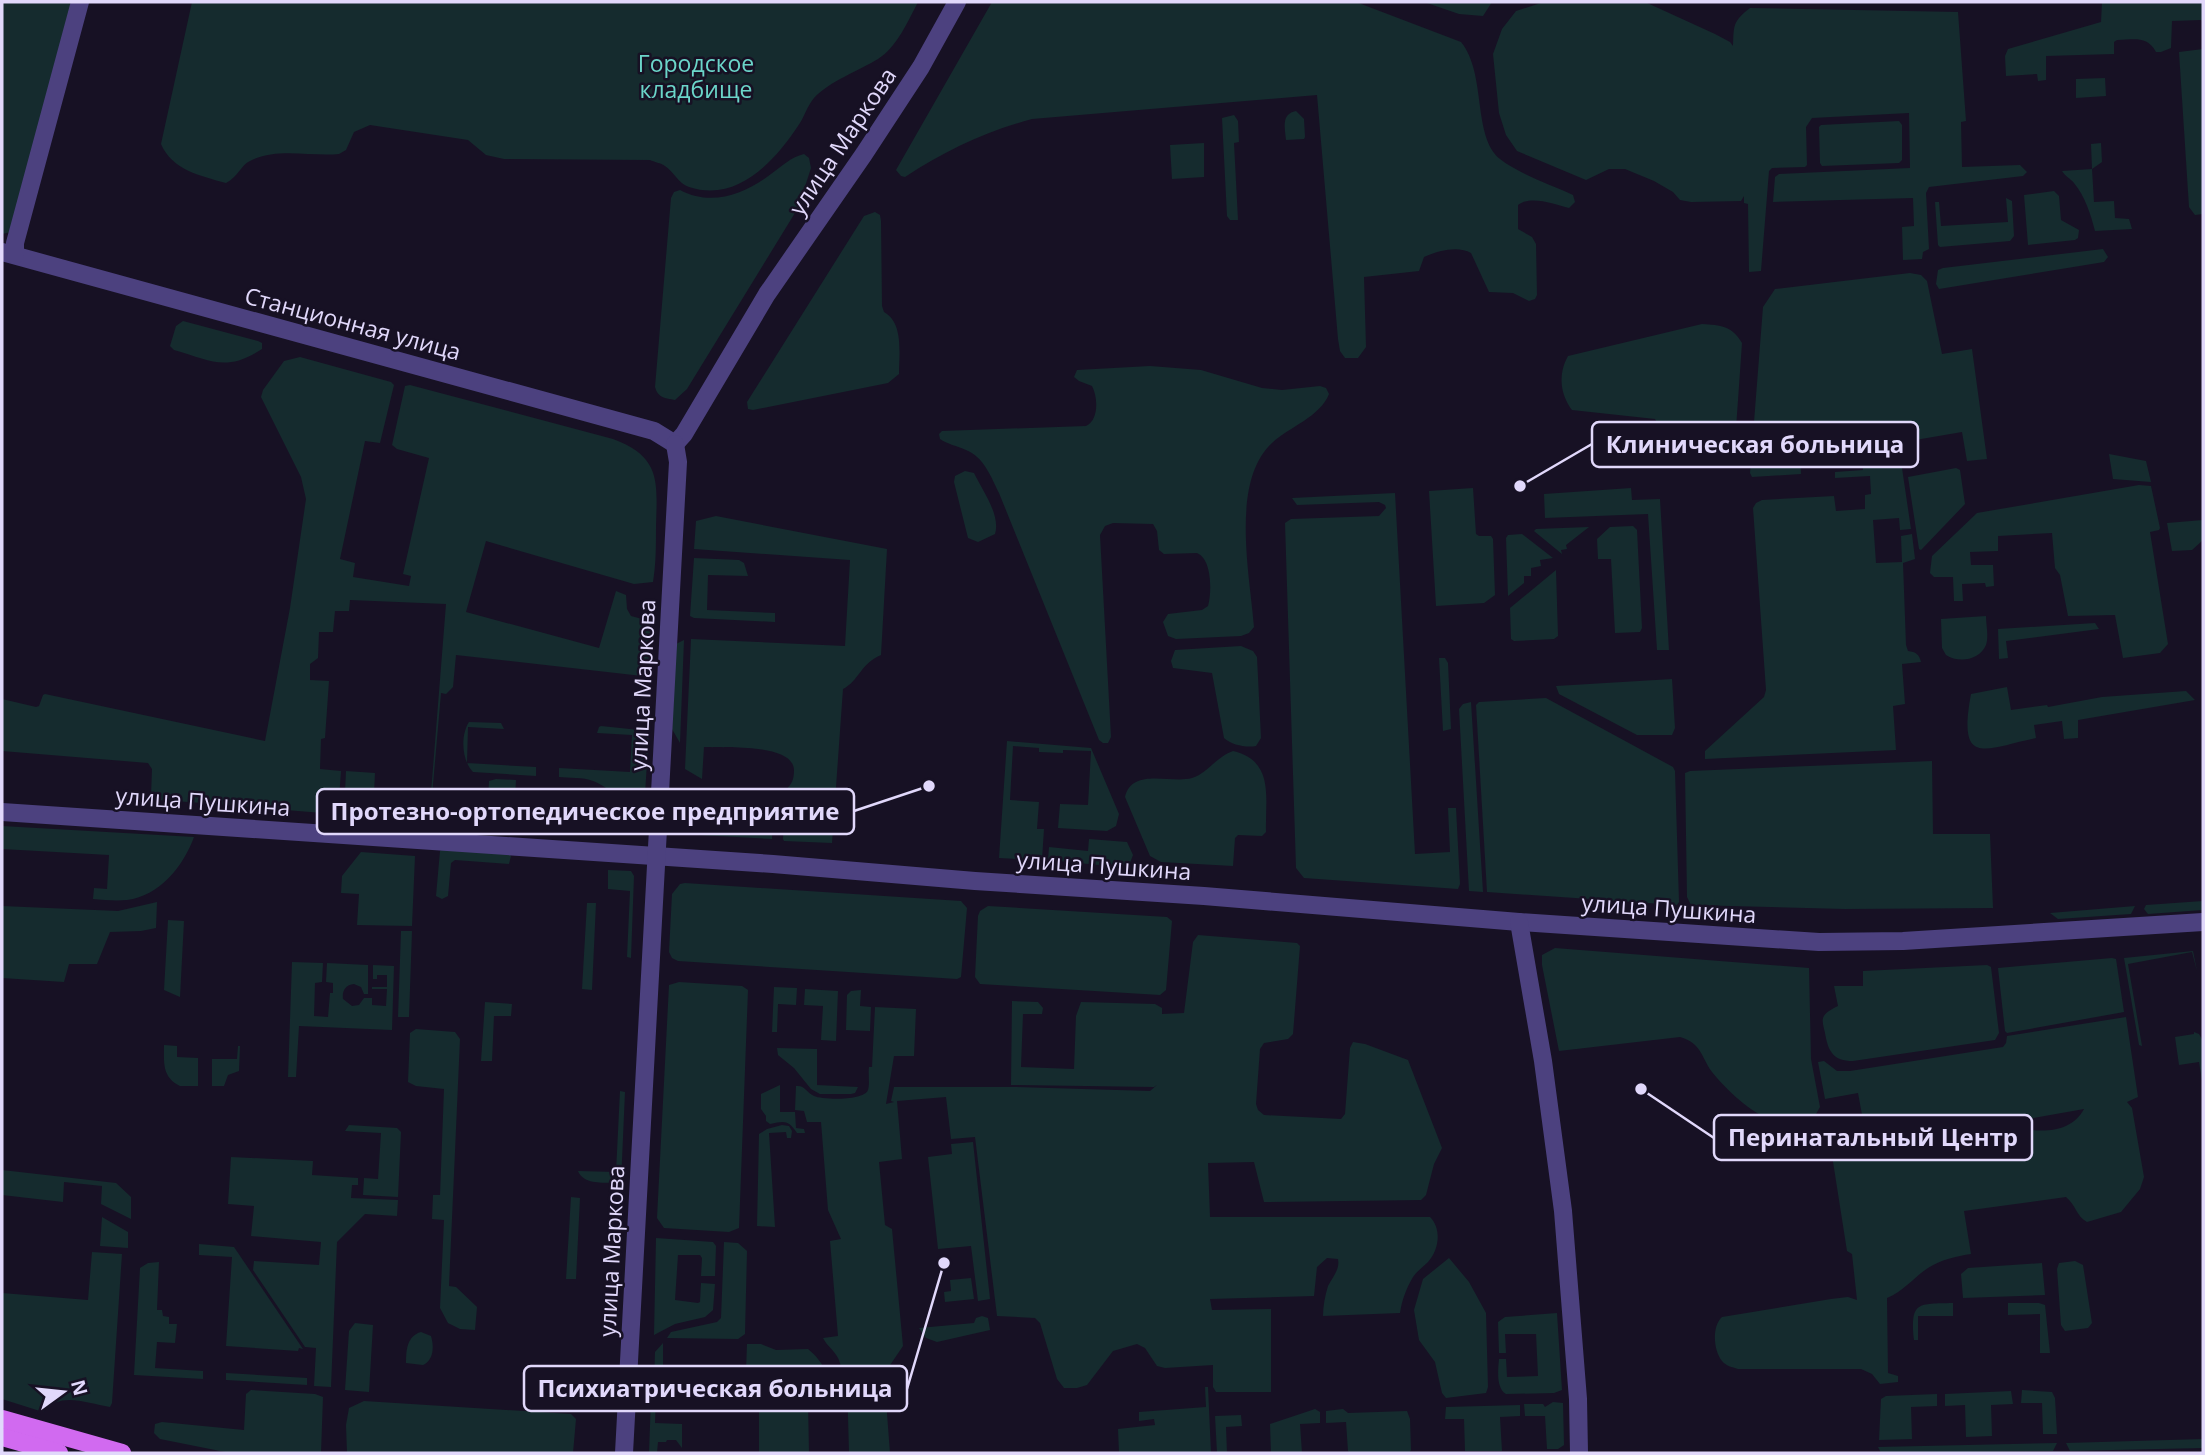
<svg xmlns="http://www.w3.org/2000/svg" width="2205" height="1455" viewBox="0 0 2205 1455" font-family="'Open Sans',sans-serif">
<rect width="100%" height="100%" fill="#171124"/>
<g fill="#152b2e" fill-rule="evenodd">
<path d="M2,2H73L11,232L2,234Z"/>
<path d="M192,2H918C908,21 897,47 878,59C860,70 828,82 814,98C807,106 804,118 798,126C774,162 737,203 689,187C678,183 674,172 665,166C661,163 654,162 650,160L504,159L486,155L468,140L370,125L354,132L346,150L339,154C312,157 276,147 250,161C241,165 238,177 226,183C201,176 172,170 161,144Z"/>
<path d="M992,2H1356L1461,42C1487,74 1472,136 1500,159C1519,174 1552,185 1573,195L1575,202L1569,208C1554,204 1531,195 1518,205V229L1532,237L1536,244L1537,295L1535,299L1529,301L1513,293L1489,292L1471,253C1458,245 1437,251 1424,257L1419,271L1364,277L1366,347L1358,358H1345L1340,351L1338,339L1317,95L1032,119C987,131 944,151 905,177L901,176L896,170Z"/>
<path d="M1424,2H1492L1483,16L1459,14Z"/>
<path d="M1544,2H1645L1715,34L1730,42L1733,46C1734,26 1732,22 1750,8L1958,12L1966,121L1961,122L1962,167L2020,165L2027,172L2023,176L1929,187L1926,193L1929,249L1923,252L1922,259L1903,260L1902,227L1914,226L1913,198L1773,202L1775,177L1779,174L1910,168L1909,113L1812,118L1806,127L1807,165L1805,167L1772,168L1769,171L1761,271L1749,272L1748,204L1744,203V196L1741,201L1691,202L1680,200L1673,192L1654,181L1625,169H1609L1586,180L1517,151L1506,135L1499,113L1493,54L1502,29L1516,11Z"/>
<path d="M2102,2H2203V22L2201,20L2172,21L2171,48L2161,52H2156C2147,35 2133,40 2117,40L2114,42V54L2046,56V80L2038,81L2037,74L2006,76L2005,56L2008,49L2101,22Z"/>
<path d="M2203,49V214L2195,215L2189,207L2179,52Z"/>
<path d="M2105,78L2106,96L2076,98V79Z"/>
<path d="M1296,111L1304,119L1305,137L1304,139L1286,140C1285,127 1281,114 1296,111Z"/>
<path d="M1234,115L1238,121L1239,142L1234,143L1238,220H1230L1227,216L1222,118Z"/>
<path d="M1899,121L1902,125V160L1899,163L1822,166L1820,163L1819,127L1821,125Z"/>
<path d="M1204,143V177L1172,179L1170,145Z"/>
<path d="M2101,143L2102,162L2092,169L2094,202L2114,201L2115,218L2129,219L2132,229L2095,231C2091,215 2085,196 2074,183C2071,179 2065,176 2062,171L2092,169L2091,144Z"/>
<path d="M804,154L809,158L811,168L798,208L687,389L675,400C665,398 658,398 655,387L671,198L674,192L680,190C712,207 745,194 771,174C782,166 791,157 804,154Z"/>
<path d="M2054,191L2059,196L2061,220L2079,230L2078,238L2075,240L2028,245L2024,195Z"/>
<path d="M2006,198L2012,201L2014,236L2010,241L1940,247L1938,245L1935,202H1939L1941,226L2008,222Z"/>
<path d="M875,212L880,215L881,221L882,306L884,312C904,323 899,354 899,374L888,383L753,410L748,409L747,402L864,216Z"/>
<path d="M2103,249L2108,257L2104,262L1939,289L1936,284L1938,270L1943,268Z"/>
<path d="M1910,273L1921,275L1927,281L1942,354L1972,349L1987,459L1967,461L1962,432L1892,444L1896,468H1902L1911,529L1900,530L1899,518L1873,520L1876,563L1902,562L1901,536L1912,534L1915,559L1903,563L1906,645L1908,651C1916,652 1919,654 1921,662L1902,664L1905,704L1893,706L1896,750L1705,759V751L1764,697L1766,690L1753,508L1756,503L1762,500L1834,496L1836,511L1865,509V495L1871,494L1870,476L1835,478V472L1863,470L1860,432L1799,435L1801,474L1752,477L1750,473L1763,307L1775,289Z"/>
<path d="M183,321L258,341L262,343V349C226,372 212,361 174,350L170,346L176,326Z"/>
<path d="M1702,324C1721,325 1732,326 1742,343L1735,443L1730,452L1721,461L1668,458C1661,446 1663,431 1655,419L1572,410C1560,394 1558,374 1568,356Z"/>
<path d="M300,357L391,382L394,385L380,443L365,441L340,559L355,563L353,577L409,586L411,576L403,574L429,458L397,449L392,445L405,386L410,385L613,439C662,457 657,483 656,527C656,546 656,564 653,582L634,584L486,541L466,612L599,648L616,591L626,595L627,609L631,616L646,620L653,624L651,677L456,655L453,687L446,694L441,693L430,819L429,818L446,604L350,600L349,611H335L333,632H319L318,658L310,664V680L329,681L325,738L321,739L320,769L341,771L338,813H344L346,771L375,773L373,814L417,817V819C330,815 244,805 156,800L151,796L152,769L148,763L2,751V699L36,707L39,706L43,695L45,694L265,741L290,608L306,499L301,477L261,397L263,390L284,361Z"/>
<path d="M1150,366L1201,370L1262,388L1282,390L1320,386L1326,388L1329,394C1320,417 1289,427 1272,443C1230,482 1250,575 1254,627L1249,633L1241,636L1176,639L1168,636L1163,622L1168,614L1202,610L1208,606C1212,592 1212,559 1197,553L1164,554L1159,550L1157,531L1153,524L1113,523L1105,526L1100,535L1111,737L1108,743H1103L1099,740L999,493C991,477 984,457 966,450C957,446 947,444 940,439L939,434L942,431L1086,426C1099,420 1098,397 1092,386L1079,381L1074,377L1077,370Z"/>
<path d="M2109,454L2146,461L2151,482L2113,479Z"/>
<path d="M1956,468L1960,470L1965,504L1921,550L1919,549L1908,477Z"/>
<path d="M965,471L974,473C982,490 1001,515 995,534L978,542L968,538L954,482L955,476Z"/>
<path d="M2139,485L2151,486L2160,528L2159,530L2150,532L2168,644L2160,653L2123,658L2115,615L2068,616L2060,575L2055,568L2052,533L1998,536V551L1970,552L1971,565H1993L1994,586L1986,587L1985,583L1962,584L1963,601H1954L1953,577H1934L1930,573L1932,556L1977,513Z"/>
<path d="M1473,488L1476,534L1479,536H1491L1493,539L1495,595L1484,603L1436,606L1429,491Z"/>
<path d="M1631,488L1632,500L1660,499L1669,650H1657L1648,514L1545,518L1544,494Z"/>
<path d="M1395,493L1415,854L1450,852L1448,808H1456L1460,884L1458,889L1304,878L1296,868L1285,523L1291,519L1379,516L1386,508L1385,505L1379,502L1297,505L1292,498Z"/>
<path d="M716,516L887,549L881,655C860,664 859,681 843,689L832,843L784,841L783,839L785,790C792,785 794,779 794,770C793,743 725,748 704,747L702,779L685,769L691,639L845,646L850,560L694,549L696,521Z"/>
<path d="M2203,520V540L2192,550L2172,551L2167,523Z"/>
<path d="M1633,526L1637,530L1642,628L1640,632L1615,633L1611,559H1598L1597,539L1610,527Z"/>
<path d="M1589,527L1566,545L1567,549L1561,550L1562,554L1534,531L1536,529Z"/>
<path d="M1522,534L1553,558L1540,560L1541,566L1531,568V576H1524V583L1508,596L1506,538L1508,535Z"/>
<path d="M694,558L739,560L744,563L748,576L708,575L707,610L775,613V622L694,618L690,616Z"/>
<path d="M1556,570L1558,636L1554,639L1514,641L1511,639L1510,608Z"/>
<path d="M1986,616C1986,625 1989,637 1986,645C1979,661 1958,663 1946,655L1942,648L1941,619Z"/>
<path d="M2095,623L2099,629L2006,641L2008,658L1999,659L1998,629Z"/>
<path d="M684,640L680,743L672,729L676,644Z"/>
<path d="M1241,646L1253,651L1257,657L1261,738L1256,746C1246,748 1232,745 1224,738L1212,673L1173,668L1171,661L1175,650Z"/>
<path d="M1439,658H1445L1448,663L1451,729L1443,731Z"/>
<path d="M1672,679L1675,728L1672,735H1637L1559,694L1556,686Z"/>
<path d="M2007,687L2011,710L2047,705L2048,707L2102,697L2186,691L2195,700L2078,720V738L2064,739L2062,721L2034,725L2036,738C1986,748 1957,769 1971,694Z"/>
<path d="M1546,698L1673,767L1675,771L1679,902L1677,905L1487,892L1476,705L1479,702Z"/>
<path d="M1471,702L1483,892L1469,891L1459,709L1463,704Z"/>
<path d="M469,722L501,723L504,729L468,727L467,763L536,767V776L473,772C462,761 460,736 469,722Z"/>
<path d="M601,726L649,731L645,794L639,800C617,801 611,788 593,781C583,777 569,778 559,777V768L630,772L632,735L597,733L599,727Z"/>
<path d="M1007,741L1091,748L1119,814L1116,826L1107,831L1058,828L1060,804L1088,805L1091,751L1063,750V753L1039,752V748L1013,746L1010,800L1039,802L1037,829H1044L1042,860L999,858Z"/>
<path d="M1233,751C1275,761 1265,798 1266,832L1262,836L1238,835L1235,838L1233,866L1161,862L1150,856L1125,797C1132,767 1171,784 1192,778C1208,773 1216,757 1233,751Z"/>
<path d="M1932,761L1933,834H1990L1993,908L1845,909L1691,905L1687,897L1685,773L1690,771Z"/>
<path d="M496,779L516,780L514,815L605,821L610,818L615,808L629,810L628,830L487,820L489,781Z"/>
<path d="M703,792L774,795L772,839L699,835L697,832L700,794Z"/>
<path d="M2,826L194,837C184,865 160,896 127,900C116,901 104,900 93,899L94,888L107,889L109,855L2,849Z"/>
<path d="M1089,839L1127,842L1133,855L1130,863L1119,867L1048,860L1049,847L1088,851Z"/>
<path d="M443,848L508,853L511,856L509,864L455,860L451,863L448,896L442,899L436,896L440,851Z"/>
<path d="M361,852L415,856L412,926L357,925L359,894L341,893L342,876Z"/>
<path d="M608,870L631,871L634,876L631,958L627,957L630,891L608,889Z"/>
<path d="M685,883L961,901L967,908L961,977L957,979L678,961L672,958L669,952L672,894L680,884Z"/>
<path d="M2203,901V910L2148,914L2144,909L2146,905Z"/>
<path d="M157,902L156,928L141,931L110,932L97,964H69L64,982L2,978V906L118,911Z"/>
<path d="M587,903H596L592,990L582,989Z"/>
<path d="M988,906L1167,917L1172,921L1166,990L1160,995L980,984L975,977L978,916L980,911Z"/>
<path d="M2135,906L2131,914L2058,919L2050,913Z"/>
<path d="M168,920L184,921L180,997L164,990Z"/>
<path d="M401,931H412L409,1017H398Z"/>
<path d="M1198,935L1297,943L1300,946L1293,1034L1288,1039L1264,1043L1260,1049L1256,1104L1258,1110L1264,1115L1341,1119L1345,1114L1350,1048L1353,1042L1365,1044L1408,1060L1442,1148L1434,1164L1426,1195L1421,1200L1264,1202L1254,1162L1208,1163L1210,1217H1430C1442,1229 1439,1250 1428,1262C1423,1267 1417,1271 1413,1277C1406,1289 1402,1300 1400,1313L1323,1316C1323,1306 1325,1296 1328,1286C1333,1276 1340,1270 1338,1259L1327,1258L1317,1267L1314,1296L1210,1299L1212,1310L1271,1309V1392H1216L1213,1387V1365L1165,1368L1157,1366L1145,1348L1137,1344L1113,1351L1087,1385L1077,1388H1064L1057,1379L1040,1323L1035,1318L997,1316L975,1137L951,1139L946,1097L897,1101L902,1159L879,1162L885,1225L892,1229L903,1346L884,1374L890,1453H849L847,1380C841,1374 842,1366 838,1358C834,1350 827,1346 823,1338L838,1336L830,1241L841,1239L828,1210L821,1122H807L804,1111L795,1110L796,1086C805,1085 806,1092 814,1096C823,1100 864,1101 868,1090C870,1084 868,1074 869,1067H872L875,1007L916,1009L914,1056H894L886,1104L894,1102L891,1101L894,1087H1014L1150,1091L1157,1085L1154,1087L1011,1085L1012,1001L1038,1002L1043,1008L1042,1014H1023L1021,1067L1074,1069L1076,1016L1081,1002L1155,1004L1162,1008V1014L1184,1013L1193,942Z"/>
<path d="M1555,948L1809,968L1811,1059L1820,1107L1816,1114C1802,1117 1787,1121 1772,1119C1753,1116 1724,1087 1712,1072C1700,1055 1702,1044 1680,1037L1559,1051L1542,965V955Z"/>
<path d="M2193,951L2197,971L2192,952L2128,964L2142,1046L2139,1045L2124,958Z"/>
<path d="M2112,958L2116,959L2124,1012L2007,1033L2005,1031L1998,968Z"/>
<path d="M292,962L323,963L322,982L315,983L314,1016L328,1017L330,993H333V983L326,982L327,963L368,965V994H364L361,987L354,984C345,985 342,991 343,999L352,1006L359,1005L364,998H372V1005L386,1006L387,989H372V987H387V975H377V979H373V965L394,966L392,1030L299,1026L296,1077H288Z"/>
<path d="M1987,965L1991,967L1999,1033L1995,1040L1853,1061C1833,1061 1828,1051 1825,1033C1824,1028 1821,1020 1824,1016C1826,1012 1834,1008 1838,1006L1834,986H1863V971Z"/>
<path d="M679,982L742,986L748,990L739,1228L729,1232L664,1228L657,1218L669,985Z"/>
<path d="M774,987L797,988L796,1005L778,1004L777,1032H772Z"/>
<path d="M805,989L838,991L836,1041L821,1040L823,1006L804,1005Z"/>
<path d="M861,990L860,1006L871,1007L870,1031L846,1030L847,995L851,991Z"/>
<path d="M485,1002L512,1004L511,1016H494L492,1061H481Z"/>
<path d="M2126,1017L2138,1097L2127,1102L2132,1108L2144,1177L2140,1189L2121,1212L2087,1222C2076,1216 2076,1205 2066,1197L1964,1211L1971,1254C1957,1256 1940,1260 1928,1268C1914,1277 1903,1292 1887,1298L1888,1373L1898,1376V1382L1880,1384L1872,1374L1861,1369H1738C1732,1367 1726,1366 1722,1361C1713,1350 1712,1326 1722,1317L1831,1299L1848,1297L1857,1300L1852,1254L1847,1251L1831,1149C1836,1136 1853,1135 1865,1131L1858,1093L1825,1099L1818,1062L1824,1061L1837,1071H1850L2003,1047L2006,1043L2007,1036ZM2084,1109C2070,1136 2031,1134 2006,1123Z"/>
<path d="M416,1029L455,1032L460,1039L449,1286L456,1287L477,1307L475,1330L460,1329L448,1323L440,1308L444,1220L432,1219L433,1195H440L444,1089L416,1086L408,1082L410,1033Z"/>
<path d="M2194,1032L2199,1034L2203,1041V1087L2199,1062L2179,1065L2175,1037L2194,1034Z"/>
<path d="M164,1045L177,1046V1057L198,1058V1086H180C162,1077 164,1063 164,1045Z"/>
<path d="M238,1046H240L239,1071L228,1075L224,1086H212V1059H237Z"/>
<path d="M777,1048L817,1049V1085L858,1087L855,1093L851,1094H820L811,1089L794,1068L778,1055Z"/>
<path d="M780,1085V1112H795L796,1128L804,1129L805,1133H797C788,1120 785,1121 770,1124L766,1121V1116L761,1109V1094Z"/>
<path d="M620,1091L625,1092L621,1183C607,1182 584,1186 578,1171L616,1172Z"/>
<path d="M349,1125L397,1128L401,1132L398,1197L363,1195L364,1178L378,1179L381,1133L345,1131Z"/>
<path d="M782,1125L789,1126L792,1131L791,1138H787L786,1132L769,1133L775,1227L757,1226L759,1134L767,1129Z"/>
<path d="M973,1142L990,1299L978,1301L971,1246L938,1249L928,1157L952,1154L951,1144Z"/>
<path d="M231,1157L313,1161L312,1175L358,1178V1185H352L351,1198L398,1200L397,1216L365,1214L337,1242L331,1387L314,1386L316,1348L305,1347L253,1270L254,1261L319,1265L321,1242L251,1236L254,1206L228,1204Z"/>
<path d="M2,1170L116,1183L131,1197V1219L101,1204L102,1186L64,1182L63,1202L2,1195Z"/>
<path d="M571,1197L580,1198L576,1279H566Z"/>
<path d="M102,1217L128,1232V1248L100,1246Z"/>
<path d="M656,1238L713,1242L716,1246L715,1276H701L702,1258L700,1255H678L675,1300L698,1303L700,1302L701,1283L715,1284L713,1310L705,1317L675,1324L654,1335Z"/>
<path d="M724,1242L738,1243L747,1251L745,1334L738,1339L667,1338L671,1332L717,1322L721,1318Z"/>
<path d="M199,1244L234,1247L303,1349L299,1348L298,1351L226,1346L232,1257L199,1255Z"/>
<path d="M92,1252L122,1254L112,1403L110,1407C86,1403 60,1391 43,1412L2,1399V1293L88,1300Z"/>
<path d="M1449,1258L1469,1282L1486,1313L1488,1387L1486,1393L1446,1398L1442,1393L1435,1362L1419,1340L1414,1310L1423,1279Z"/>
<path d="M2075,1261L2083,1265L2092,1323L2088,1328L2065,1331L2061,1325L2057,1269L2059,1263Z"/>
<path d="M159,1262L157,1310H162L163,1316L169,1317V1324H177L175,1343L157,1342L155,1368L203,1371V1379L134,1375L140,1268L148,1263Z"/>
<path d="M2042,1263L2045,1295L1963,1298L1961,1274L1968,1268Z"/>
<path d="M971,1278L974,1299L945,1302L944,1292L951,1291L950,1280Z"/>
<path d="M1953,1303V1316H1918V1340H1914C1910,1301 1918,1304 1953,1303Z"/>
<path d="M2008,1303H2039L2045,1305L2050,1353H2040V1314L2008,1315Z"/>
<path d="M1557,1313L1562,1390L1554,1393L1506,1394C1496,1388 1498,1370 1499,1359H1506L1507,1377L1538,1376L1536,1334H1505L1506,1353H1499L1498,1322L1505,1317Z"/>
<path d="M982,1316L988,1318L990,1330L937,1342L926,1338L919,1328L974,1323L976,1318Z"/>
<path d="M355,1323L373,1325L369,1392L345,1390L349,1331Z"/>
<path d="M421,1332L431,1336C434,1346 434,1360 423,1365L406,1363C406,1350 407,1336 421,1332Z"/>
<path d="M663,1343V1369L746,1371L747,1344H761L776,1350L808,1349C825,1363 831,1379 831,1400L808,1401L809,1453H759V1404H762L760,1381H754L753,1388L747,1392L669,1391V1384H654L655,1352Z"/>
<path d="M226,1373L307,1378V1385L226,1380Z"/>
<path d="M1205,1387H1208L1211,1453H1119L1118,1429L1155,1425L1154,1419L1139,1421V1412L1206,1407Z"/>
<path d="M251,1390L315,1394L323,1397L321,1453H230L160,1439L154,1433L155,1424L162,1422L244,1430L246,1394Z"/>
<path d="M2022,1390L2052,1392L2055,1398L2057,1434H2043L2042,1403H2021Z"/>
<path d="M2011,1391L2013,1404L1991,1405L1992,1436L1966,1437L1965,1405L1945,1406V1394Z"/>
<path d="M1937,1394V1406L1911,1407L1912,1439L1879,1440L1881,1399L1886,1396Z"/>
<path d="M656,1395L655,1423L682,1424V1448L676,1440H667L666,1442H658L657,1453H649L651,1398Z"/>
<path d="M364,1401L571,1414L576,1419L573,1453H347L346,1425L349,1408Z"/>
<path d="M1553,1402L1563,1403L1564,1445L1558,1449H1547L1545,1416H1525L1524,1404H1543L1545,1407Z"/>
<path d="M1520,1405V1416L1500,1417L1502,1451H1465L1464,1419H1445L1446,1407Z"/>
<path d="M1315,1409L1320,1412V1423L1300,1424L1302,1453H1271L1270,1424Z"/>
<path d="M1343,1409L1348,1413L1407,1411L1410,1419L1411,1450L1409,1453H1350L1348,1451L1346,1422L1326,1423V1411Z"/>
<path d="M1241,1415L1242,1426L1226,1427L1227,1453H1217L1215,1416Z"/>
<path d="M2203,1439V1448L2070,1451L2066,1443Z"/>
<path d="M2057,1443L2053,1451L1881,1453L1878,1447Z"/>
</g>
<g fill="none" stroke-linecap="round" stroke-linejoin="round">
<g stroke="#4c417f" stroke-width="18">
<path d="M2,252L654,431L675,444"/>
<path d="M15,255V243L80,2"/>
<path d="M675,444L684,434L767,294L864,154L921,67L957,2"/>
<path d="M2,812L773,864L975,881L1204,896L1519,922L1819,942L1903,941L2203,922"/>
<path d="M1519,922L1543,1061L1563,1211L1578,1399L1579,1453"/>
<path d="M624,1453L678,462L675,444"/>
</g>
<g stroke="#d16af0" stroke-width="18">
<path d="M2,1419L122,1453"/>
<path d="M2,1437L59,1453"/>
</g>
</g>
<g text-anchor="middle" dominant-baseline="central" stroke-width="5" stroke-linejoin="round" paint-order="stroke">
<g font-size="23" fill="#6bd5c9" stroke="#171124">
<text x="696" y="63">Городское<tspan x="696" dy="26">кладбище</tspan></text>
</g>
<g font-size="23" fill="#e1d8fb" stroke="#171124">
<text transform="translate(842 141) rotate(-56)">улица Маркова</text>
<text transform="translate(353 323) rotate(15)">Станционная улица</text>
<text transform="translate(642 685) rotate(-87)">улица Маркова</text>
<text transform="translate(203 801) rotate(4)">улица Пушкина</text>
<text transform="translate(1104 865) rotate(4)">улица Пушкина</text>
<text transform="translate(1669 908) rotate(4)">улица Пушкина</text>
<text transform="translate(611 1251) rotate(-87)">улица Маркова</text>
</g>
</g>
<path fill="none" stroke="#e1d8fb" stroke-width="2.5" d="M1520 486L1592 444M929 786L854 811M1641 1089L1714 1138M944 1263L907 1389"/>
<g fill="#e1d8fb" stroke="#171124" stroke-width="2.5">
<circle cx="1520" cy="486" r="7"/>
<circle cx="929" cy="786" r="7"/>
<circle cx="1641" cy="1089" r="7"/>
<circle cx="944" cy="1263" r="7"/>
</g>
<g fill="#171124" stroke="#e1d8fb" stroke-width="2.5">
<rect x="1592" y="422" width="326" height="45" rx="7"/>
<rect x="317" y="789" width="537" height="45" rx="7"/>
<rect x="1714" y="1115" width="318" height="45" rx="7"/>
<rect x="524" y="1366" width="383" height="45" rx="7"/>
</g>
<g font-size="24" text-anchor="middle" font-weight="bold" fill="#e1d8fb">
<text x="1755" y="453">Клиническая больница</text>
<text x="585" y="820">Протезно-ортопедическое предприятие</text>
<text x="1873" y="1146">Перинатальный Центр</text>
<text x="715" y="1397">Психиатрическая больница</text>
</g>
<rect width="2205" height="1455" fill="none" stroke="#e1d8fb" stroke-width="7"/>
<g transform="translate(63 1392) rotate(75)" stroke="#171124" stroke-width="5" paint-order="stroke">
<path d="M0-5L12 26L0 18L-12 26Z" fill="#e1d8fb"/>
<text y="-10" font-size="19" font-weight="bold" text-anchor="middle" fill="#e1d8fb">N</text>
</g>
</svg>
